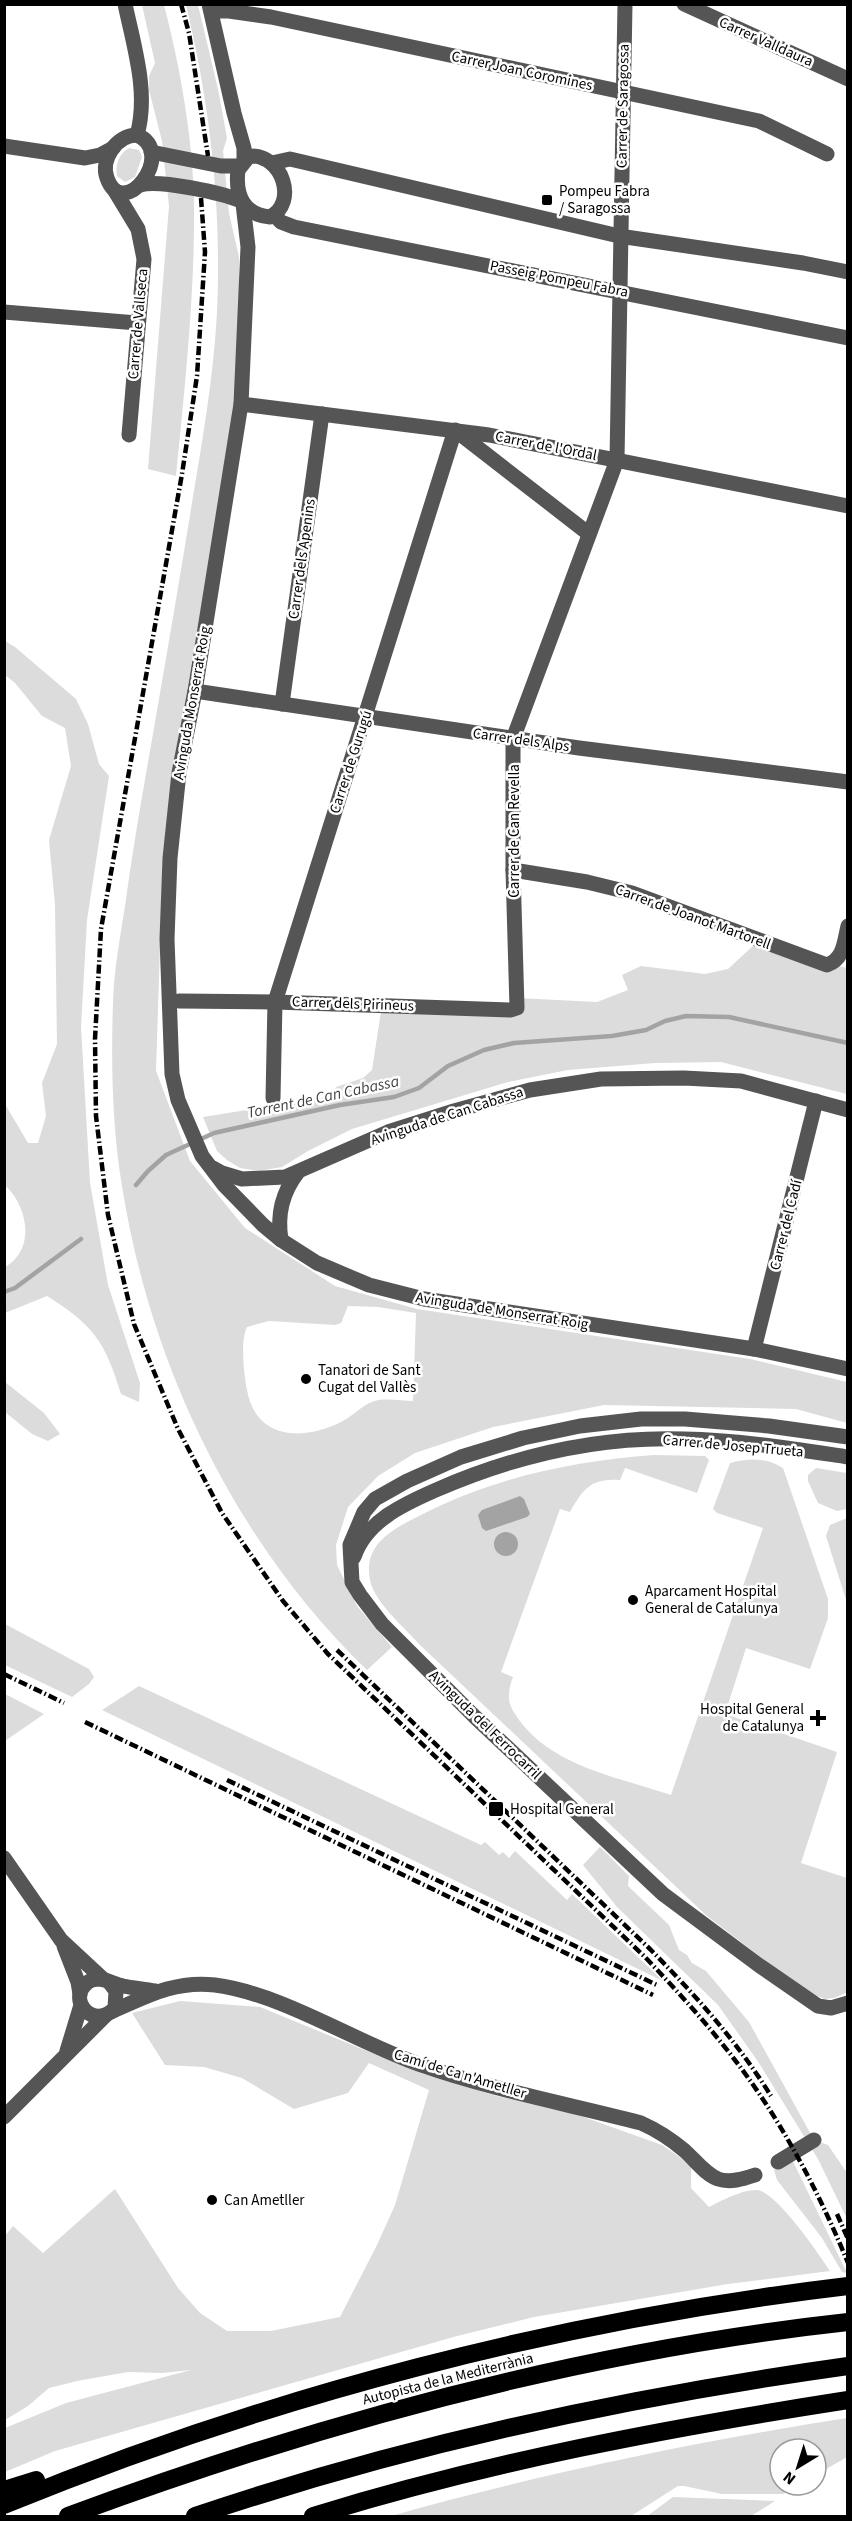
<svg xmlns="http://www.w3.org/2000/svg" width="852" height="2521" viewBox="0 0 852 2521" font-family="'Source Sans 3',sans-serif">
<rect width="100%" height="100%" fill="#fff"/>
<g fill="#dcdcdc" fill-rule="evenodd">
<path d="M142,5H164C180,66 193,139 194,203C195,294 185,385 176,476L148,469L169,206L162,141L149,90V76L155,63Z"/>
<path d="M186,5H198L218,89L227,138L223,151L229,213L239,257V355L223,493L193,654L163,852L156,1071L190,1161L245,1228L335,1286L417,1309L750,1359L847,1382V1423L796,1409L604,1405L493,1427L415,1453L378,1476L348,1507L336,1545L337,1565L357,1606L392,1647L367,1670C236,1544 150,1365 122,1186C112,1126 111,1062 113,1002C114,970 120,938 125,906C132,854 141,802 150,751C164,670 178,589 191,509C204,431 218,353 218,274C219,183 207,92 186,5ZM348,1306L378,1307L416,1313L413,1401C401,1401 383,1397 372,1402C361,1406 352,1417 341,1422C303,1441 256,1440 247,1390C244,1375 240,1340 247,1327L269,1321L335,1325L341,1323Z"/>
<path d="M129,148L139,150L142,157L135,177L125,182L117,176C115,164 119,154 129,148Z"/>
<path d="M5,641L15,647L76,699L88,724L99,764L109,776L87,920L81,1027L90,1183L108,1285L140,1383L139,1402L121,1394C105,1341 93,1325 47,1296L5,1313V1267C36,1249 28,1207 5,1185V1104L28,1143H38L46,1116L42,1083L57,1044L55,905L49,840L71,766L65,728L42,716L15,683L5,675Z"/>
<path d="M754,945L847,968V1094L721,1062L655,1063L568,1070L508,1082L352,1129L308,1151L282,1167L259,1171L240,1168L227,1160L217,1151L203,1117L334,1096L336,1087L363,1078L372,1070L382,1005L511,1010L517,998L597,1002L628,990L622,975L641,966L705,974L728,969Z"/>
<path d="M5,1382L44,1413L60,1434L48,1441L32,1434L5,1412Z"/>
<path d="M654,1455L705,1456L709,1460L697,1493L625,1468L620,1480C591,1478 583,1489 570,1512L560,1509L501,1672L513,1677C511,1682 509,1689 509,1695C508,1705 514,1712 519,1720C554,1767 618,1777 671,1795L763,1528L717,1513L713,1509L730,1463C749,1458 765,1457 783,1468L828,1599V1618L810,1669L746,1648L725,1714L837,1752L801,1863L847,1878L848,1992L834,1998L825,1999L815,1995L795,1983L707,1916L420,1645C405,1628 374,1602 370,1580C362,1540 400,1526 429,1511C500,1476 575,1461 654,1455Z"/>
<path d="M816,1468L847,1473V1509L837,1511L818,1503L808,1481V1475Z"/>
<path d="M847,1518V1603L826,1536L830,1525Z"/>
<path d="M5,1624L89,1669L94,1677L89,1684L72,1697L5,1665Z"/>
<path d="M139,1686L481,1845L485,1842L499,1855L503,1852L509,1858L515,1851L567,1900L572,1894L663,1981L102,1710Z"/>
<path d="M5,1694L44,1714L5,1741H4Z"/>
<path d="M600,1847L629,1876L628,1886L669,1925L679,1950L687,1955L692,1963L706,1971L749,2022L814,2140L828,2145L847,2173V2219L818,2159L759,2063L718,2005L617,1907L583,1865Z"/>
<path d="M180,2001L260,2007L423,2074L497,2096L578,2115L662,2145L691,2165V2188L709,2207C720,2201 744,2189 757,2190C776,2191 819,2254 830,2271L728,2284L534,2317L457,2336L55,2451L5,2472V2428L66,2403L191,2370L162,2373L128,2372L77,2381L49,2388L28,2406L5,2420L4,2237L13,2226L43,2253L115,2189L178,2288L200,2313L227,2331H271L340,2317L377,2245L395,2205L429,2090L369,2063L348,2093L294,2109L242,2078L204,2067L165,2065L132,2013Z"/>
<path d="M790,2155L847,2273L842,2272L822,2238L777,2180L774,2170L778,2162Z"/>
<path d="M847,2418V2457L816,2475V2449H780V2485H799L783,2494H722L684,2486H678L631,2516H391C540,2474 694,2442 847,2418Z"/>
<path d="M673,2497L775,2501L751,2516H647Z"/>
</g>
<g fill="#a3a3a3">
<path d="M520,1496L524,1499L530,1514L527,1517L486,1531L482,1528L478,1515L482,1510Z"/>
<circle cx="506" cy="1544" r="12"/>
</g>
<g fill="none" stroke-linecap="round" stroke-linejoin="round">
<g stroke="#a3a3a3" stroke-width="4.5">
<path d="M136,1185L148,1171L166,1155L214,1133L340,1105L394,1097L419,1088L448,1066L484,1050L514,1043L612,1036L646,1030L665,1021L686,1016L729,1017L848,1043"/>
<path d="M4,1292L15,1288L81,1239"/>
</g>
<g stroke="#555" stroke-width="15">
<path d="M125,4C134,47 149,93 137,135"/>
<path d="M209,4L234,113L244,148V161"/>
<path d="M684,4L848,79"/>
<path d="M211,11H229L271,17L759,121L827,154"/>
<path d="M137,135C178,152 123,224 107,178C100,159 117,135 137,135Z"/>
<path d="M4,146L85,158L100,155L113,148"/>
<path d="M151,152L221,166H239"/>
<path d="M249,156C283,154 298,203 270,217C243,215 235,194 238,170Z"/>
<path d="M272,163L290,159L619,236L803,263L848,272"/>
<path d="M140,185C158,179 223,193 241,201"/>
<path d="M115,191L138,229L144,259L129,435"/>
<path d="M243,204L248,247L241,404L195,691L179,773L170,858L167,939L172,1074L178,1100L202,1156L224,1185L263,1225L281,1240L317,1263L369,1285L424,1299L754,1349L848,1369"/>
<path d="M274,215L281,222L294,227L848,338"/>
<path d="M4,312L137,323"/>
<path d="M241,404L489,435L848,506"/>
<path d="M195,691L579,748L848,782"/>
<path d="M282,704L322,414"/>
<path d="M513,870L587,882L632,893L827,965C844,959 844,942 848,926"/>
<path d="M179,1001L275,1002L511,1010L517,1008L513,870V739L617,460L625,4"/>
<path d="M273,1098L275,1002L455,430L589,534"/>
<path d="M213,1168L222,1173L242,1179L285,1177L388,1132L454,1111L530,1090L601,1079L684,1078L741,1081L848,1110"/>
<path d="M281,1240C277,1214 282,1193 298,1172"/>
<path d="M754,1349L816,1101"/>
<path d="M848,1437L769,1426L685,1419H641L580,1426L523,1438L461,1457L407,1481L375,1499L364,1512L350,1545L352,1582L360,1595L382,1624L475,1717L663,1894L760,1966L818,2006L831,2008L848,2003"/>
<path d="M354,1557C366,1521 404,1504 436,1490C514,1456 599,1436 684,1439C739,1440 794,1449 848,1457"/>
<path d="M4,1858L61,1940L103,1979"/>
<path d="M64,1946L78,1982L80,1994"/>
<path d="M109,1982L116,1991L115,2008C94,2031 66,2000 87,1983C90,1980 95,1979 100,1979C107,1980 115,1984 123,1986C133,1988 144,1989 155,1991"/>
<path d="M111,2012C145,1997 175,1980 215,1985C283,1994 355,2042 421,2065C493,2090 568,2104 641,2123C657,2130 672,2140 685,2151C695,2160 705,2174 718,2179C730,2183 743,2179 755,2175"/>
<path d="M67,2051L81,2005"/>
<path d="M4,2117L106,2015"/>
<path d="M778,2162L814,2140"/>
</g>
<g stroke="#000" stroke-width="18">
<path d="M4,2490L36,2480"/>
<path d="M4,2505C272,2395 560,2320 848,2286"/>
<path d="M68,2516C319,2423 581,2351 848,2322"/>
<path d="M195,2516C408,2444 626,2397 848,2366"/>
<path d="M313,2516C488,2462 667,2428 848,2400"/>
</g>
<g stroke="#000" stroke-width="4.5" stroke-dasharray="9 3 1.5 3" stroke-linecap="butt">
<path d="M181,4L189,33L208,156"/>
<path d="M201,198L205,252L197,376L182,474L101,929L95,1039L96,1116L108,1215L134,1324L178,1429L222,1513L283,1601L328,1654L644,1956C684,1998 723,2041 756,2089C793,2143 823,2202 848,2263"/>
<path d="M337,1650L650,1949C695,1995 737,2041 771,2096"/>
<path d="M4,1674L64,1703"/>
<path d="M85,1722L653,1995"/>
<path d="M227,1780L657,1985"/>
<path d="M837,2214L848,2239"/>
</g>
</g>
<g fill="#000" stroke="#fff" stroke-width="2">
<rect x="541" y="194" width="12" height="12" rx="3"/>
<circle cx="306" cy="1379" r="6"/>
<circle cx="633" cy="1600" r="6"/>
<path d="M815 1709h6v6h6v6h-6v6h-6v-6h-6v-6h6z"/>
<rect x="488" y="1801" width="16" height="16" rx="3"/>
<circle cx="212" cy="2200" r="6"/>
</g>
<g text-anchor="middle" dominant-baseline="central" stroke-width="5" stroke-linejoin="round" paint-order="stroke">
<g font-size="15" fill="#000" stroke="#fff">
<text transform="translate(766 42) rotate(24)">Carrer Valldaura</text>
<text transform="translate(522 71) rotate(12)">Carrer Joan Coromines</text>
<text transform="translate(623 106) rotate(-89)">Carrer de Saragossa</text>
<text transform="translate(559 279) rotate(11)">Passeig Pompeu Fabra</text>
<text transform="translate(138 324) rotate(-85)">Carrer de Vallseca</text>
<text transform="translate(546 446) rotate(11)">Carrer de l'Ordal</text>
<text transform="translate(302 559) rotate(-82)">Carrer dels Apenins</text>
<text transform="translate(192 703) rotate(-80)">Avinguda Monserrat Roig</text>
<text transform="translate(521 740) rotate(8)">Carrer dels Alps</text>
<text transform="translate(351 762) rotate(-72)">Carrer de Gurugú</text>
<text transform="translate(514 831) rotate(-90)">Carrer de Can Revella</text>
<text transform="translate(693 917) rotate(20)">Carrer de Joanot Martorell</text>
<text transform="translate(353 1004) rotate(2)">Carrer dels Pirineus</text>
<text transform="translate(447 1116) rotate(-18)">Avinguda de Can Cabassa</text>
<text transform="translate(786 1225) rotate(-76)">Carrer del Cadí</text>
<text transform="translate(502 1311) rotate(9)">Avinguda de Monserrat Roig</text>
<text transform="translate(733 1446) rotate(5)">Carrer de Josep Trueta</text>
<text transform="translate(485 1725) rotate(44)">Avinguda del Ferrocarril</text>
<text transform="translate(460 2074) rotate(17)">Camí de Ca n'Ametller</text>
<text transform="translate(448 2379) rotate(-14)">Autopista de la Mediterrània</text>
</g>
<g font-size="15" fill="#000" stroke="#fff" text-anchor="start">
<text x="559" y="191">Pompeu Fabra<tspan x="559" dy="17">/ Saragossa</tspan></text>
<text x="318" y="1370">Tanatori de Sant<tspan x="318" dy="17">Cugat del Vallès</tspan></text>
<text x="645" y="1591">Aparcament Hospital<tspan x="645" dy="17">General de Catalunya</tspan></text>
<text x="804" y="1709" text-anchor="end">Hospital General<tspan x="804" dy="17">de Catalunya</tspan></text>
<text x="510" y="1809">Hospital General</text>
<text x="224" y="2200">Can Ametller</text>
</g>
<g font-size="16" font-style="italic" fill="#444" stroke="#fff">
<text transform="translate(323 1097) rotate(-12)">Torrent de Can Cabassa</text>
</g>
</g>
<rect width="852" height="2521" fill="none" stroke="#000000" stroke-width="12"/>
<g transform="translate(798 2467) rotate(218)"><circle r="28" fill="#ffffff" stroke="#999999" stroke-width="1.5"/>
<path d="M0-4.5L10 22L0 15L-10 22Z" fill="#000000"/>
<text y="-9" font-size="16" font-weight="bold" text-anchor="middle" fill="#000000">N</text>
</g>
</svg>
